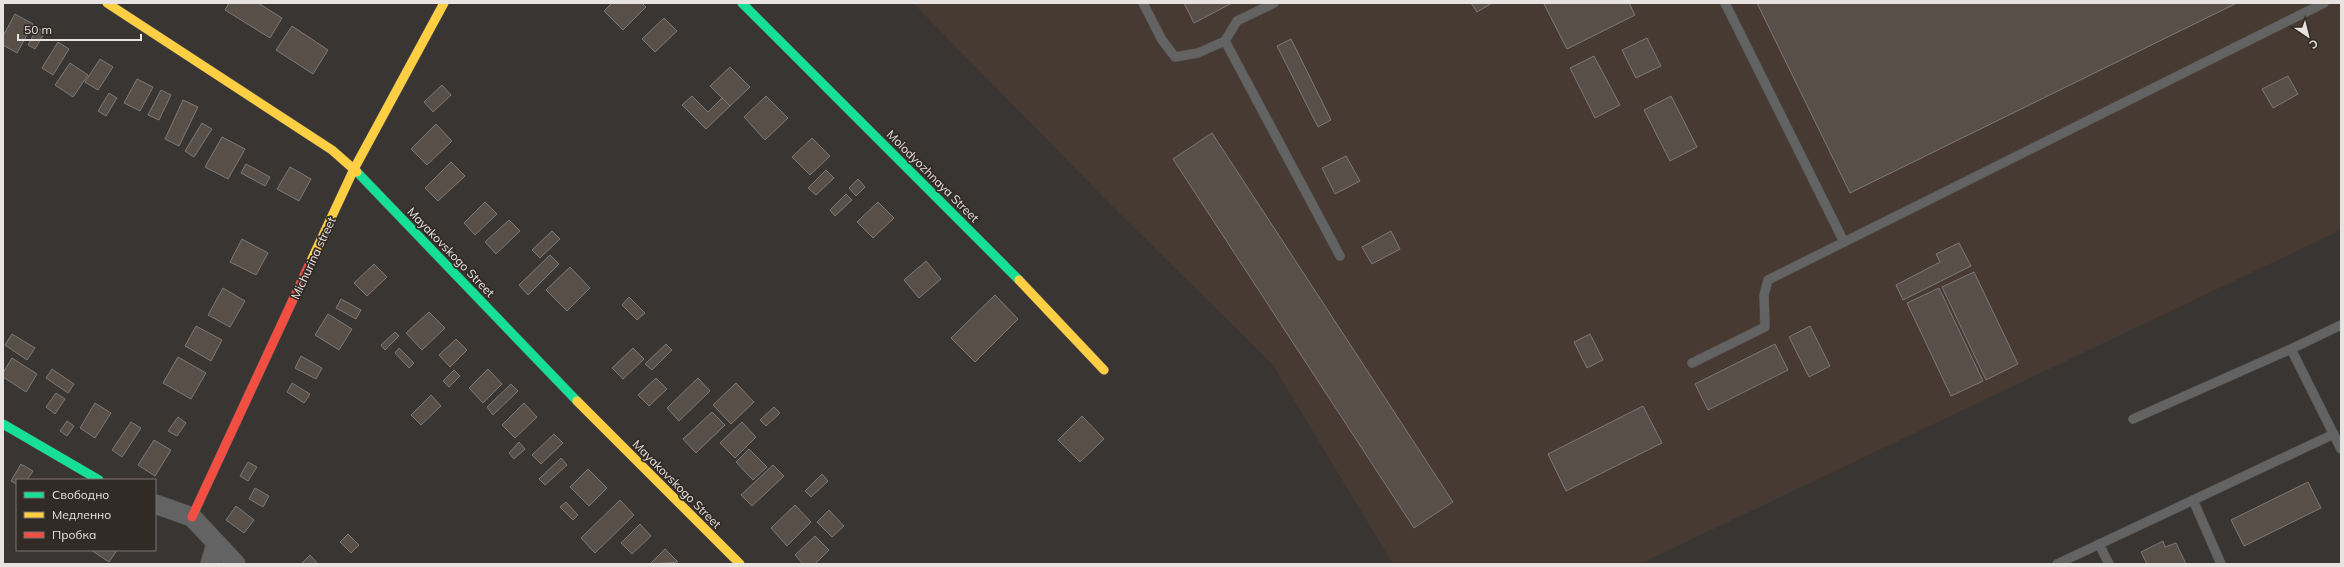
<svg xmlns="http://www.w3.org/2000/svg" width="2344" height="567" viewBox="0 0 2344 567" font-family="Mulish,sans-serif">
<rect width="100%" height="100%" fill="#393532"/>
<path fill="#463a32" d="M913,3H2341V230L1640,564H1393L1272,364L1107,201Z"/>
<g fill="#594f49" stroke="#7d7977">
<path d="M229,3H258L282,18L270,38L225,10Z"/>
<path d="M612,3H642L646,7L623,30L604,11Z"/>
<path d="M1184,3H1232L1194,23Z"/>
<path d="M1471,3H1492L1477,12Z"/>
<path d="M1547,3H1629L1635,15L1567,49L1544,4Z"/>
<path d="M1757,3H2237L1850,193Z"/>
<path d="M15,14L33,24L17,53L3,45V36Z"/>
<path d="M664,18L677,31L655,52L642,39Z"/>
<path d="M292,26L328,50L313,74L276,50Z"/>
<path d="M37,28L45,32L35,49L28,45Z"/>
<path d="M1647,38L1661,66L1636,78L1622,50Z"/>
<path d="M1291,39L1331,120L1318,127L1277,46Z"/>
<path d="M58,42L69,49L53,75L42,68Z"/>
<path d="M1594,56L1620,105L1595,118L1570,68Z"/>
<path d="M100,59L113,67L98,90L85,82Z"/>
<path d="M70,63L88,75L73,97L55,85Z"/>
<path d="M730,67L750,87L730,106L710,86Z"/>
<path d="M2288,76L2298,94L2273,108L2262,89Z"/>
<path d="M137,79L153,87L140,111L124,103Z"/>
<path d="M442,85L451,95L433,112L424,102Z"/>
<path d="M161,90L171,95L159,120L148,115Z"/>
<path d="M109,93L117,98L106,116L98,111Z"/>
<path d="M692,96L708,112L722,98L730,106L706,129L682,105Z"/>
<path d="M766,96L788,118L765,140L744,117Z"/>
<path d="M1671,96L1697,147L1670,161L1644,110Z"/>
<path d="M183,100L198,107L179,146L165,139Z"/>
<path d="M202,123L212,129L194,157L185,151Z"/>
<path d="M436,124L452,141L427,165L411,149Z"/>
<path d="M1212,133L1453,502L1414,528L1173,159Z"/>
<path d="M222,137L245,149L228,179L205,167Z"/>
<path d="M812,138L830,156L810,175L792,157Z"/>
<path d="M1346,156L1360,181L1335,194L1322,168Z"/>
<path d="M451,162L465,176L438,201L425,188Z"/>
<path d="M246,164L270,177L265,186L241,173Z"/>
<path d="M290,167L311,179L299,201L277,189Z"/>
<path d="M826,170L834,178L816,195L808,188Z"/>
<path d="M858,179L865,187L856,196L849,188Z"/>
<path d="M846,194L852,200L835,216L830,210Z"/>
<path d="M485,202L497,214L475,235L464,223Z"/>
<path d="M878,202L894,218L873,238L857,222Z"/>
<path d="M509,220L520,231L496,254L485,242Z"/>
<path d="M552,231L560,239L540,258L532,250Z"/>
<path d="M1391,231L1400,249L1372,264L1362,247Z"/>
<path d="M242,239L268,253L256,275L230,262Z"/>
<path d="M1959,243L1971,266L1903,300L1896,285L1940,262L1936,254Z"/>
<path d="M550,255L559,264L528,295L519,285Z"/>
<path d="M926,261L941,279L919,298L904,280Z"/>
<path d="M374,264L387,277L367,296L354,283Z"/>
<path d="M570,267L590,288L567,311L546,290Z"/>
<path d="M1974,272L2018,364L1986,380L1942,287Z"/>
<path d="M223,288L245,301L230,327L208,315Z"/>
<path d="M1939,288L1983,381L1951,396L1907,303Z"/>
<path d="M995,295L1018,319L975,362L951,338Z"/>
<path d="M629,297L645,313L637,320L622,305Z"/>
<path d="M341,299L361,310L356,319L336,308Z"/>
<path d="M429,312L445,328L422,350L406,333Z"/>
<path d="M328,314L352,329L339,350L315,335Z"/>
<path d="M196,326L222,340L211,361L185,346Z"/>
<path d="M1810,326L1830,366L1809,377L1789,337Z"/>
<path d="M395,332L399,336L385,350L381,345Z"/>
<path d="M12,334L35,348L27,360L5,345Z"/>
<path d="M1590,334L1603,360L1587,368L1574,342Z"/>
<path d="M456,339L467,350L450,367L439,355Z"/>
<path d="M666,344L672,350L652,370L645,364Z"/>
<path d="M1775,344L1788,370L1708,410L1695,384Z"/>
<path d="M399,348L414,363L409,368L395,353Z"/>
<path d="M633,348L644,359L623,379L612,368Z"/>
<path d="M301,356L322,368L316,379L295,368Z"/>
<path d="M178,357L206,373L191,399L163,383Z"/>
<path d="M12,358L37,374L26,392L3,377V373Z"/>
<path d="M52,369L74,384L68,393L46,378Z"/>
<path d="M488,369L502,384L483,403L469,388Z"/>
<path d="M454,370L460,376L449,387L443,381Z"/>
<path d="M656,378L667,389L649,406L638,395Z"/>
<path d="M698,378L710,391L679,421L667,408Z"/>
<path d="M292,383L310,394L304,403L287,392Z"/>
<path d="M736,383L754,402L731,424L713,405Z"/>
<path d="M511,384L518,391L493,415L487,407Z"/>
<path d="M56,393L65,399L55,414L46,407Z"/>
<path d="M431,395L441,406L421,425L411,415Z"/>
<path d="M95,403L111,413L95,438L80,428Z"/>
<path d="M524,403L537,417L515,438L502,425Z"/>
<path d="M1643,406L1662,443L1566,491L1548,454Z"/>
<path d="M774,407L780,413L766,426L760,420Z"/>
<path d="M712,412L725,425L696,453L683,439Z"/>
<path d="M1082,416L1104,439L1080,462L1058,440Z"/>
<path d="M178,417L186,423L177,436L168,431Z"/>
<path d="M67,421L74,426L67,436L60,431Z"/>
<path d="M131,422L141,428L122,457L112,450Z"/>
<path d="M742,422L756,437L735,458L720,443Z"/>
<path d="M554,434L563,443L541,464L532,455Z"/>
<path d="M154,440L171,450L155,476L138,465Z"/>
<path d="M519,442L525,449L514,459L509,453Z"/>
<path d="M749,449L767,467L753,480L736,462Z"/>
<path d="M561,458L567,465L545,485L539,479Z"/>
<path d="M248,462L257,467L248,481L240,476Z"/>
<path d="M21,464L33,471L27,480H17V484L11,481Z"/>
<path d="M773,465L784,476L752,506L741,495Z"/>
<path d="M588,469L607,488L589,506L570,487Z"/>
<path d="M822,474L828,481L811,497L805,491Z"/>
<path d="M2308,482L2321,508L2244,546L2231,520Z"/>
<path d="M255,488L269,496L263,507L249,499Z"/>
<path d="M620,500L634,515L595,553L581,538Z"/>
<path d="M566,502L578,515L573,520L560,507Z"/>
<path d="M795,505L811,522L787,546L771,528Z"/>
<path d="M236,506L254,520L244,533L226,520Z"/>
<path d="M829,510L844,526L832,537L817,522Z"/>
<path d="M640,524L651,536L632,554L621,543Z"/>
<path d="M348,534L359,545L351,553L340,542Z"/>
<path d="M815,536L829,550L815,564H803L795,555Z"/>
<path d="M2163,541L2165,547L2176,543L2186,564H2147L2141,552Z"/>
<path d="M665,549L678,562L650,564Z"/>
<path d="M91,550H117L109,562Z"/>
<path d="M310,555L318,564H301Z"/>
</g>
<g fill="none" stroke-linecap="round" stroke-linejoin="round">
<g stroke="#54514f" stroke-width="10">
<g id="lane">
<path d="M1143,3L1162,40L1175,57L1198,53L1225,41L1237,21L1274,3"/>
<path d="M1725,3L1844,242"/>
<path d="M1225,41L1340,256"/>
<path d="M2291,349L2341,449"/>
<path d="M1692,363L1765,327L1764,295L1768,280L2324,3"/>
<path d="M2133,419L2291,349L2341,325"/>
<path d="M2193,500L2221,564"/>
<path d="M2099,544L2109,564"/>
<path d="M2057,564L2334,434"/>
</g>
</g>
<g stroke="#54514f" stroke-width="20">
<g id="street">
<path d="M155,504L192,517L236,564"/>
<path d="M210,564L216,543"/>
</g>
</g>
<g stroke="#54514f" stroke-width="10">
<g id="fast">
<path d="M742,3L1019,280"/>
<path d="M357,172L577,401"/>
<path d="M3,424L99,480"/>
</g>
</g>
<g stroke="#54514f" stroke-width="10">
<g id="slow">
<path d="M107,3L332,150L357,172"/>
<path d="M310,263L354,169L444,3"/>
<path d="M1019,280L1104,370"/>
<path d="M577,401L740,564"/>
</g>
</g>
<g stroke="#54514f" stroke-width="10">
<path id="jam" d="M192,517L310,263"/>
</g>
<use href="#lane" stroke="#626362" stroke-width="9"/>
<use href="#street" stroke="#626362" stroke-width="19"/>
<use href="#fast" stroke="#16e098" stroke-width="9"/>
<use href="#slow" stroke="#ffcf43" stroke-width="9"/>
<use href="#jam" stroke="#f24e42" stroke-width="9"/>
</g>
<g text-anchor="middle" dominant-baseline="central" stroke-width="3.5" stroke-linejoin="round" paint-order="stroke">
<g font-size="12" fill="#e8e3e0" stroke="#322a25">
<text transform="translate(933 176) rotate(45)">Molodyozhnaya Street</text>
<text transform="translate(451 252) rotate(46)">Mayakovskogo Street</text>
<text transform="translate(313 258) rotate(-65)">Michurina street</text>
<text transform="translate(677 484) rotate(45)">Mayakovskogo Street</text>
</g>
</g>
<rect width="2344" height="567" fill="none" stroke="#e8e3e0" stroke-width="8"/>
<rect x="16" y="479" width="140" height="72" fill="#322a25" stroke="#7b7470"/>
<rect x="24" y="492" width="20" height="6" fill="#16e098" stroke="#7b7470"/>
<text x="52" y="499" font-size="12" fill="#e8e3e0">Свободно</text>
<rect x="24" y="512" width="20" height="6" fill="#ffcf43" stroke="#7b7470"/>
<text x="52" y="519" font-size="12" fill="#e8e3e0">Медленно</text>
<rect x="24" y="532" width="20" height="6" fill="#f24e42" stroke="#7b7470"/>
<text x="52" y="539" font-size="12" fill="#e8e3e0">Пробка</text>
<g transform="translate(2308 36) rotate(145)" stroke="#322a25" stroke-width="3" paint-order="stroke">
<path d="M0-3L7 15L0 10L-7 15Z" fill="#e8e3e0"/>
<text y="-6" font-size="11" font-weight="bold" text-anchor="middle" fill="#e8e3e0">С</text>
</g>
<path d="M18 34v6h123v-6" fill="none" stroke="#e8e3e0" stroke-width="2"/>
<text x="24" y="34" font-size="12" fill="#e8e3e0" stroke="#322a25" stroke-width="3" paint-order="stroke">50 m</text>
</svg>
